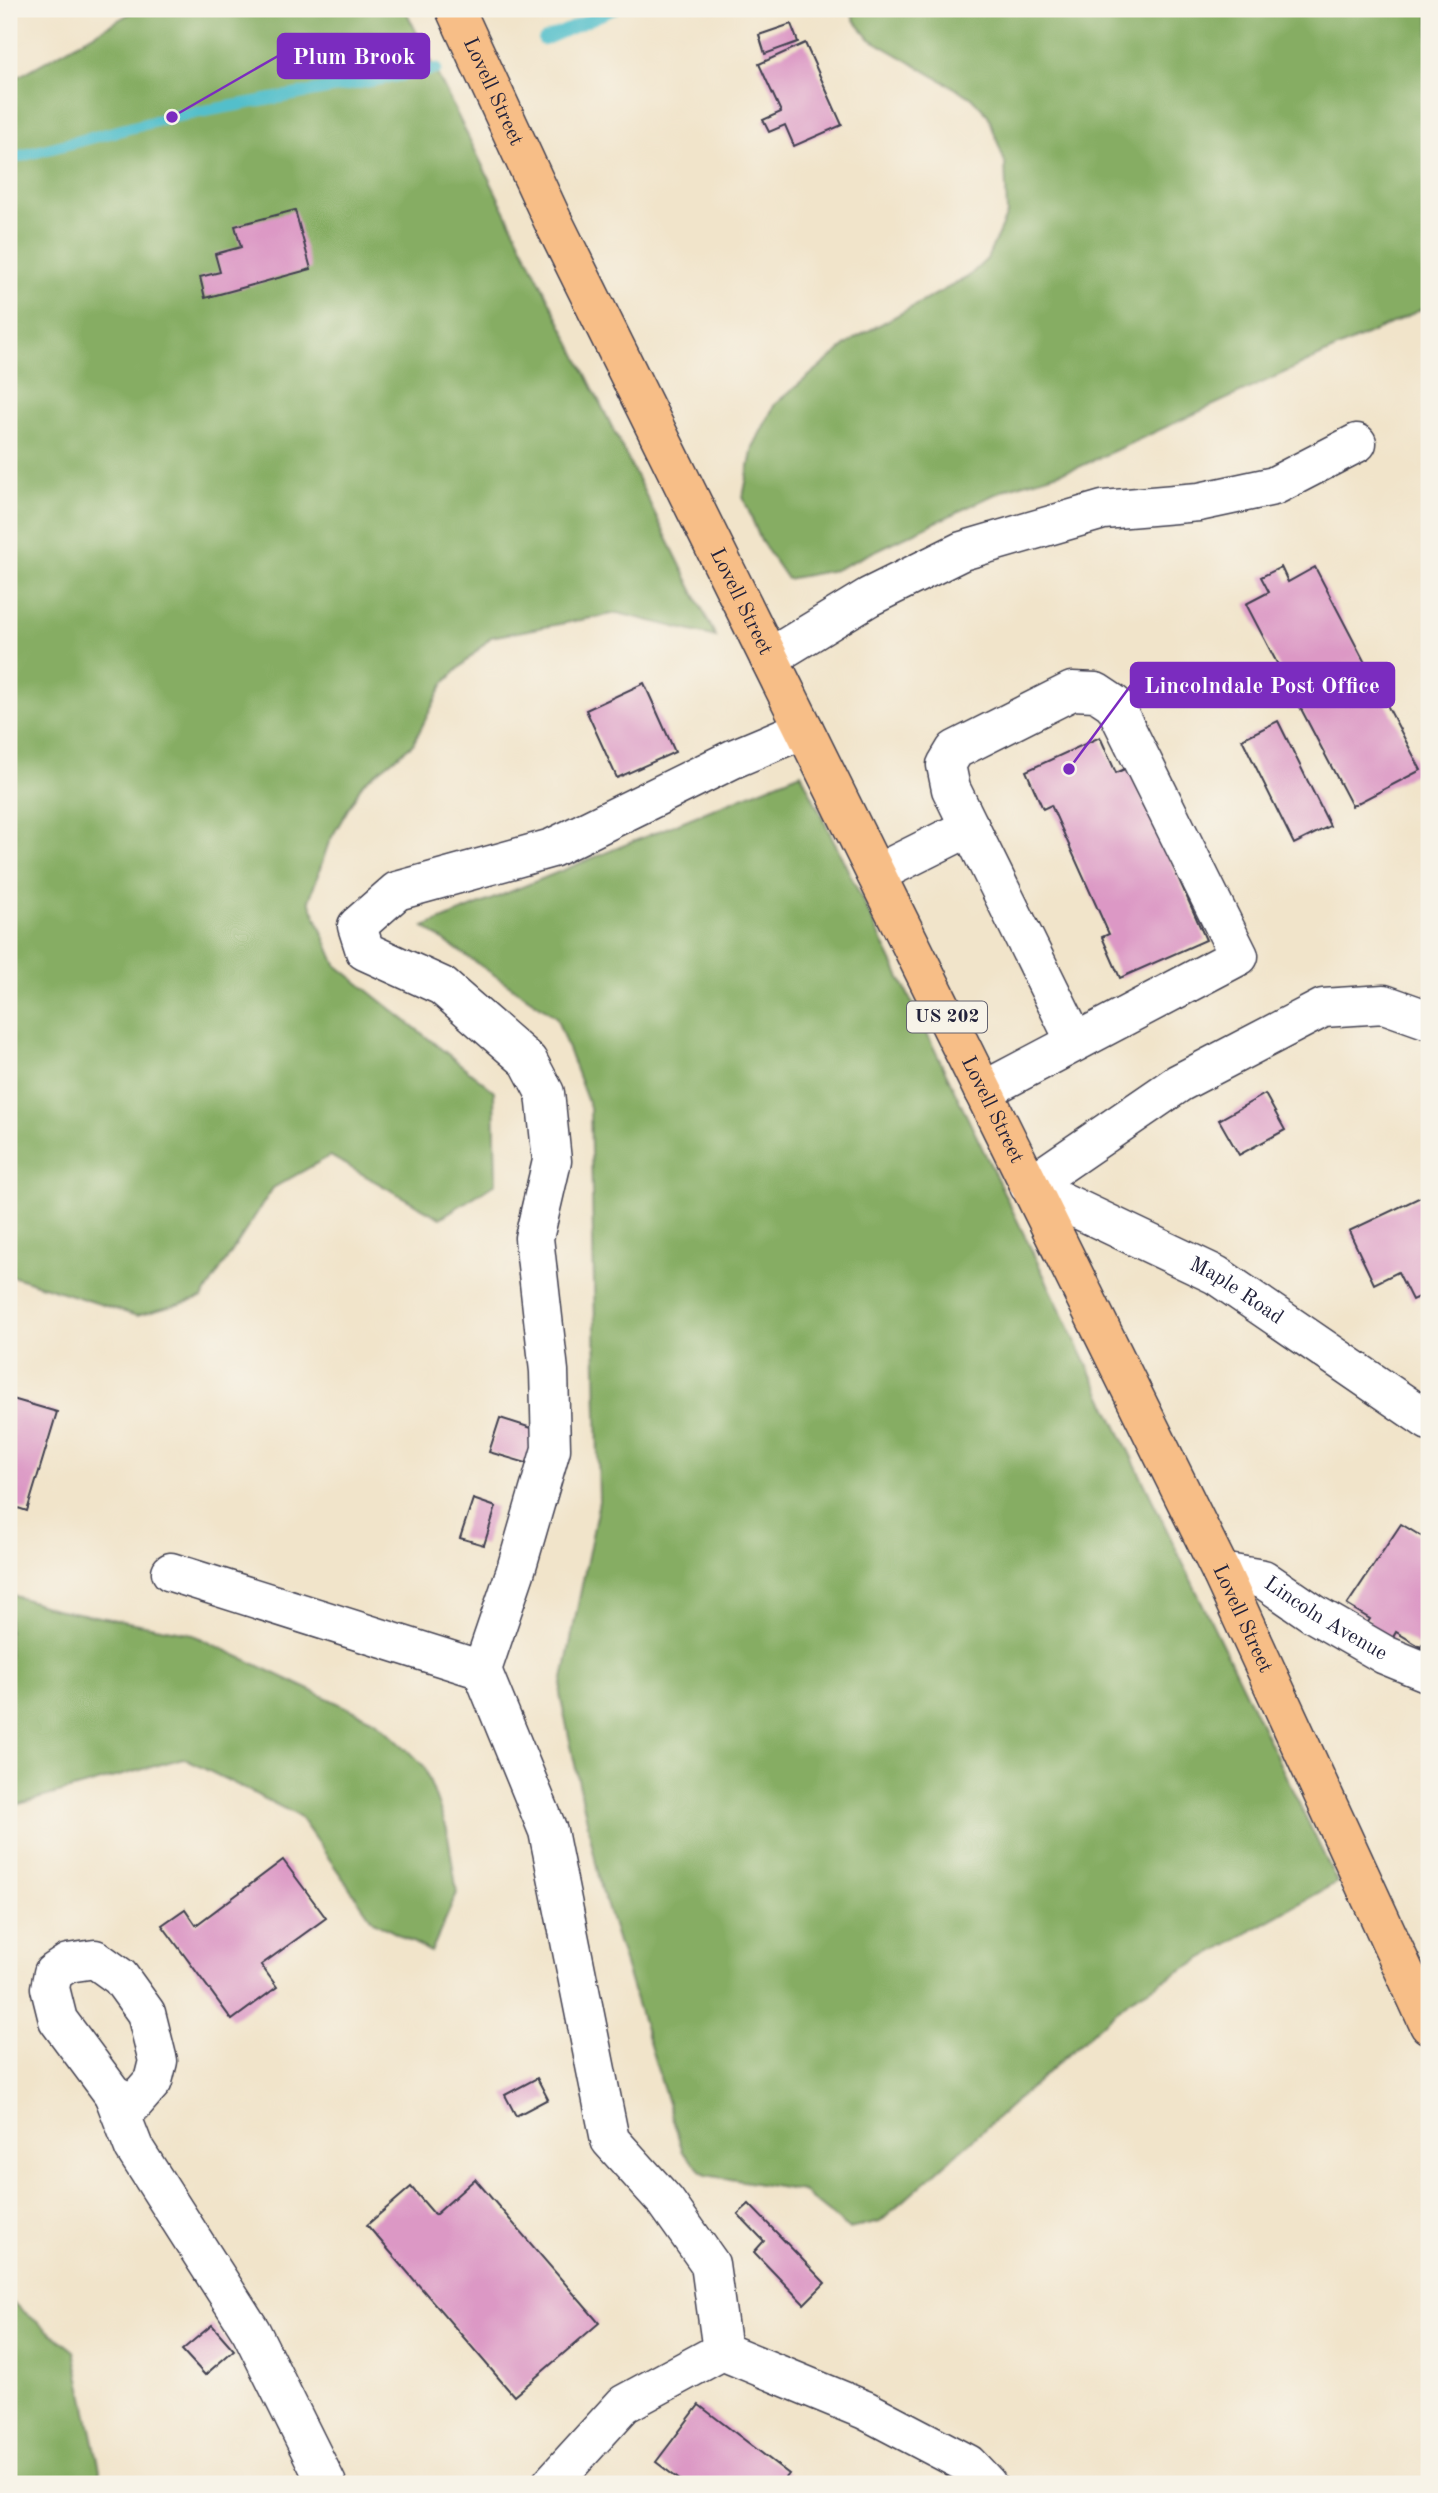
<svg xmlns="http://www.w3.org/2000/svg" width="1438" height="2493" viewBox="0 0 1438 2493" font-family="'Old Standard TT',serif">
<rect width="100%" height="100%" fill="#f7f3e8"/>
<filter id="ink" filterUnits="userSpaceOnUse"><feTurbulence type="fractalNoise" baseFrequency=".0143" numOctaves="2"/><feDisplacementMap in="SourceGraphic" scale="14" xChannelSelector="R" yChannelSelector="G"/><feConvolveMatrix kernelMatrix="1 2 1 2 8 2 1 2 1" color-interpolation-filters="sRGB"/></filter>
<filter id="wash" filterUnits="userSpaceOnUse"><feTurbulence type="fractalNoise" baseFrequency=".00686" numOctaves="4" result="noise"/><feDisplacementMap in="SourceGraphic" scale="28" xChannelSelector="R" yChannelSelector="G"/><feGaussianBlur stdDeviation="1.57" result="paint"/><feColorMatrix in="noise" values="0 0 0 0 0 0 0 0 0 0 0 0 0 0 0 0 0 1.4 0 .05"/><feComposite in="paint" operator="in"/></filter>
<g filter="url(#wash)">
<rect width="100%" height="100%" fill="#f1e4ca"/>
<g fill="#86ad63" stroke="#54684f" stroke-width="2">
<path d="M138,9H405L716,637L618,613L491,637L444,683L413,744L363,783L329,842L309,901L336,965L494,1091L496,1183L440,1218L330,1156L273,1188L202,1298L137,1316L15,1277H9V82Z"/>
<path d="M851,9H1429V306L1079,467L1008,488L835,570L787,579L761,541L743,497L753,447L775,404L855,338L968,277L987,259L1007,214L1005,163L988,115L972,98L870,39L854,20Z"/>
<path d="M801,773L1337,1882L1129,2000L880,2222L849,2229L802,2191L706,2175L683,2152L601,1887L560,1694L599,1501L590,1108L556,1017L424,927Z"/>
<path d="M9,1594L55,1609L189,1633L376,1721L424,1766L447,1829L457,1893L431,1952L373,1921L299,1816L183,1758L9,1807Z"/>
<path d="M9,2300L74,2351L103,2483L101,2484H9Z"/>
</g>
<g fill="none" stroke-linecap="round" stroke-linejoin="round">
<g stroke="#52bfcb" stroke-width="12">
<path d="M544,40L614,9"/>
<path d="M9,159L172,117L436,69"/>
</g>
</g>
<g id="blocks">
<g fill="#dc98c5">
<path d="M791,24L798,42L765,54L759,35Z"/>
<path d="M805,43L842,125L794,146L785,125L769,132L763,120L781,112L759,64Z"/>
<path d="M295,210L311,269L205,298L200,277L220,272L215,254L241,247L235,226Z"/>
<path d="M1281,567L1288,582L1315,567L1421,770L1352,806L1246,604L1269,592L1261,577Z"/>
<path d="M644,683L675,752L617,778L586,710Z"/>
<path d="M1278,721L1330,826L1294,844L1242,739Z"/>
<path d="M1100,737L1116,773L1129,767L1206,940L1120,978L1102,937L1109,934L1051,805L1043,809L1026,771Z"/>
<path d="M1265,1094L1285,1130L1239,1155L1219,1120Z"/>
<path d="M1429,1193V1292L1412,1300L1398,1272L1374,1284L1349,1231Z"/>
<path d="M9,1398L57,1412L27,1511L9,1505Z"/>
<path d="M500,1418L550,1434L540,1467L489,1452Z"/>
<path d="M473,1499L496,1507L484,1545L460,1538Z"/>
<path d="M1401,1524L1429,1541V1633L1421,1647L1396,1632L1391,1641L1366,1625L1370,1619L1347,1605Z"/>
<path d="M283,1860L326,1918L261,1965L277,1987L232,2020L162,1925L185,1909L196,1925Z"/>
<path d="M537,2078L548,2099L516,2116L505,2095Z"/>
<path d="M475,2179L599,2323L514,2396L367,2225L411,2187L435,2215Z"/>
<path d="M749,2204L825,2283L804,2304L754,2252L764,2241L738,2214Z"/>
<path d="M212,2325L234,2350L205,2375L182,2350Z"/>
<path d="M699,2405L789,2474L781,2484H685L656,2462Z"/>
</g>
</g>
</g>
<g filter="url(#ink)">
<use href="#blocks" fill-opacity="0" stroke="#413f50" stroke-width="2"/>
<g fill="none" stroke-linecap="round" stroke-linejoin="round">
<g stroke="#413f50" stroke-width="41">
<g id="minor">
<path d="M769,658L869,597L962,551L1103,510L1199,502L1274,486L1357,443"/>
<path d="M876,874L970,827"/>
<path id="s1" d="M1429,1020L1384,1004L1323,1008L1179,1083L1029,1186L1216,1275L1429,1421"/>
<path d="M983,1091L1239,956L1114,704L1096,692L1072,691L955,750L946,765L951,789L1075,1041"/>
<path d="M171,1572L482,1670L548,1831L610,2140L666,2202L710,2264L722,2351"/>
<path id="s2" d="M1221,1572L1263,1579L1314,1614L1385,1655L1429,1673"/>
<path d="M482,1670L515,1573L551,1449L549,1371L534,1238L552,1161L545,1093L528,1061L442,986L365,951L357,926L397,891L552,848L733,759L804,729"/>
<path d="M95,1959L120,1977L146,2013L158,2061L153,2081L133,2104L113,2094L58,2020L50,1988L53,1973L68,1963Z"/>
<path d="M113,2094L134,2148L251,2331L327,2484"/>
<path d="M551,2484L624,2404L722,2351L865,2410L968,2464L987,2484"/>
</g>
</g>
<g stroke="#413f50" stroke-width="41">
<g id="major">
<path id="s3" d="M455,9L552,219L1221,1572L1429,2025"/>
</g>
</g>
<use href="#minor" stroke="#fff" stroke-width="38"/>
<use href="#major" stroke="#f7be87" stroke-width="38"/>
</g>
</g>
<g text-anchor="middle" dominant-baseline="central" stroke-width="5" stroke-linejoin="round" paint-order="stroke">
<rect fill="#f7f3e8" stroke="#62616f" stroke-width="2" x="907" y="1001.5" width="80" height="31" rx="5"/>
<g font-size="19" font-weight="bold" fill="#22223b">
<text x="947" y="1017">US 202</text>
</g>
<g font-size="21" fill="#22223b" stroke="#f7f3e8">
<text stroke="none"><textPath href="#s3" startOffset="91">Lovell Street</textPath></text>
<text stroke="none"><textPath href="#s3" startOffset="658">Lovell Street</textPath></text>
<text stroke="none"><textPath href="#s3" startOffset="1225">Lovell Street</textPath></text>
<text stroke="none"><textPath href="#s1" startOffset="686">Maple Road</textPath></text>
<text stroke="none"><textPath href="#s3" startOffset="1792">Lovell Street</textPath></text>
<text stroke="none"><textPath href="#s2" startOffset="117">Lincoln Avenue</textPath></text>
</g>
</g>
<path fill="none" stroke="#7b2cbf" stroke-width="2.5" d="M172 117L278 56M1069 769L1131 685"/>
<g fill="#7b2cbf" stroke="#f7f3e8" stroke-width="2.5">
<circle cx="172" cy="117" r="7"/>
<circle cx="1069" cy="769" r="7"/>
</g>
<g fill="#7b2cbf" stroke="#7b2cbf" stroke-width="2.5">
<rect x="278" y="34" width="151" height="44" rx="7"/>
<rect x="1131" y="663" width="263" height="44" rx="7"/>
</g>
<g font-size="23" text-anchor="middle" font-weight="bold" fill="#fff">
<text x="354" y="64">Plum Brook</text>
<text x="1262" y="693">Lincolndale Post Office</text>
</g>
<rect width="1438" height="2493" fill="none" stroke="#f7f3e8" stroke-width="35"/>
</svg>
